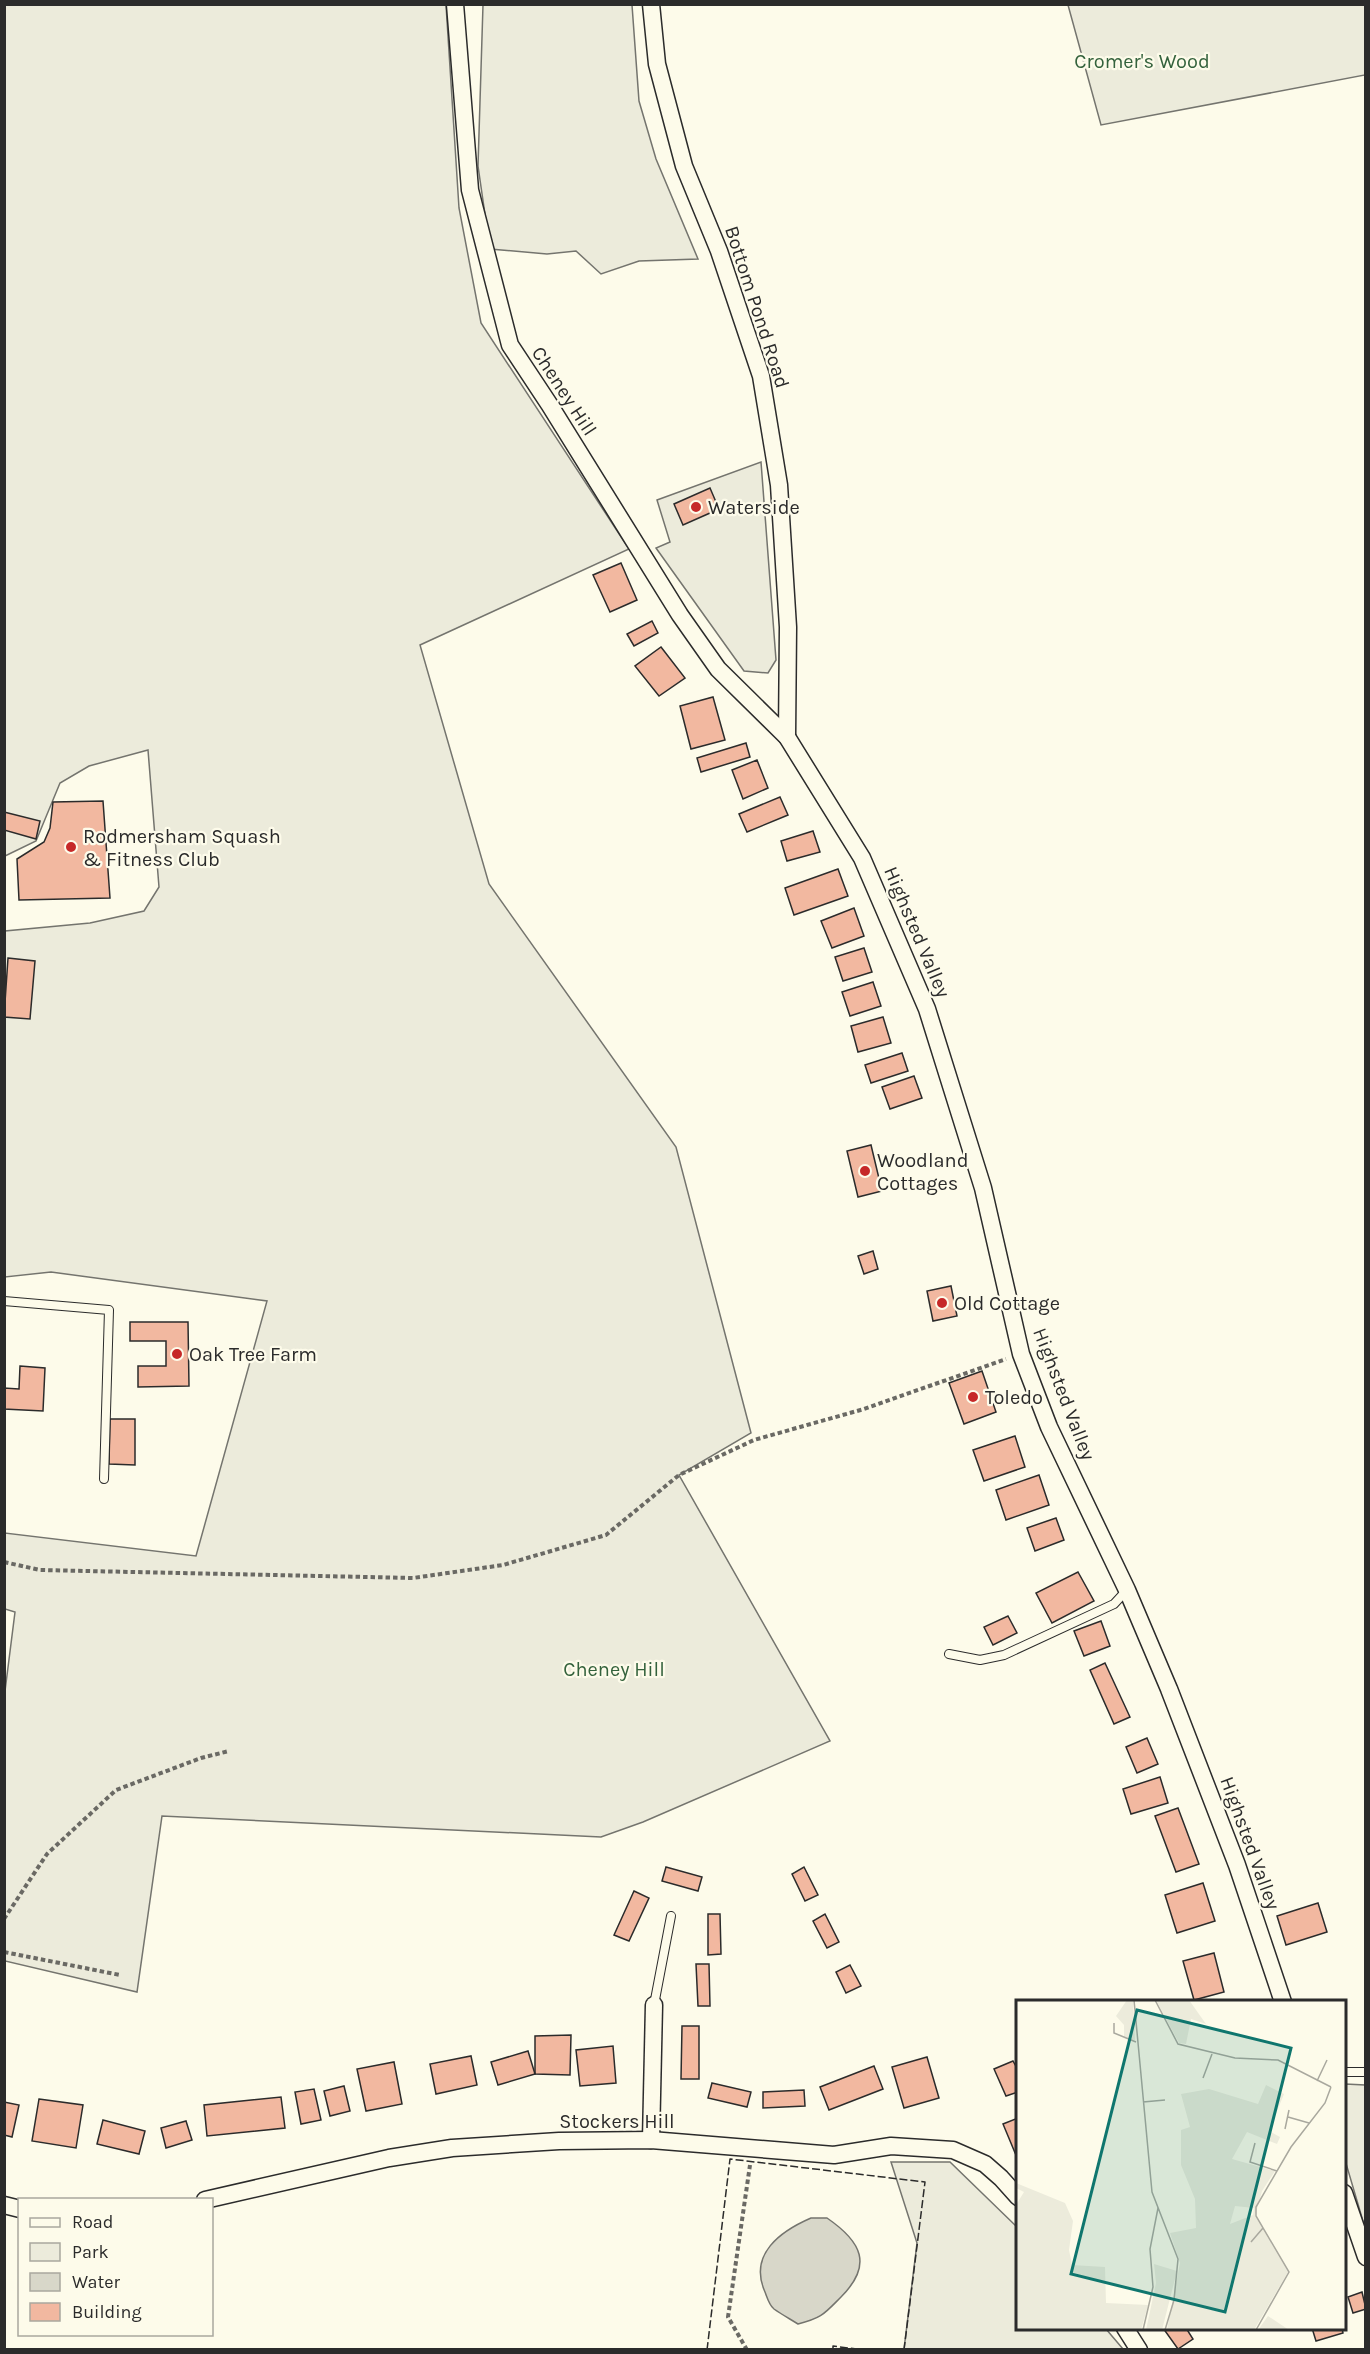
<svg xmlns="http://www.w3.org/2000/svg" width="1370" height="2354" viewBox="0 0 1370 2354" font-family="Karla,sans-serif">
<rect width="100%" height="100%" fill="#fdfbea"/>
<g fill="#ecebdb" stroke="#74746e" stroke-width="1.5">
<path d="M5,5H446L459,208L481,323L629,549L420,645L489,884L676,1147L751,1433L679,1475L830,1741L643,1822L601,1837L162,1816L137,1992L5,1961L4,1699L15,1612L5,1609V1533L196,1556L267,1301L51,1272L5,1277V931L90,923L144,911L159,887L148,750L89,766L60,783L36,841L5,856Z"/>
<path d="M483,5H632L639,101L656,159L698,259L639,261L601,274L576,251L547,254L490,249L478,166Z"/>
<path d="M1068,5H1365V75L1101,125Z"/>
<path d="M761,462L776,660L768,673L744,671L656,548L670,542L657,500Z"/>
<path d="M1345,2084L1365,2085V2228L1345,2160Z"/>
<path d="M891,2162H950L1017,2227L1018,2328L1106,2329L1123,2349H904L917,2243Z"/>
</g>
<path fill="#d8d7c9" stroke="#74746e" stroke-width="1.5" d="M811,2218H827C862,2242 873,2265 841,2297C824,2314 822,2318 798,2324C790,2319 781,2314 774,2309C769,2305 767,2297 765,2292C748,2254 781,2231 811,2218Z"/>
<g fill="#f2b8a0" stroke="#2b2b2b" stroke-width="1.5">
<path d="M710,488L719,509L683,525L674,504Z"/>
<path d="M621,563L637,600L610,612L593,575Z"/>
<path d="M652,621L658,633L634,646L627,634Z"/>
<path d="M661,647L685,678L659,696L635,666Z"/>
<path d="M713,697L725,740L691,749L680,706Z"/>
<path d="M746,743L750,757L701,772L697,758Z"/>
<path d="M757,760L768,788L743,799L732,770Z"/>
<path d="M780,797L788,815L747,832L739,814Z"/>
<path d="M103,801L110,898L19,900L17,859L44,842L50,828L53,802Z"/>
<path d="M4,812L40,821L36,839L4,830Z"/>
<path d="M813,831L820,852L787,861L781,841Z"/>
<path d="M838,869L848,896L794,915L785,888Z"/>
<path d="M854,908L864,936L832,948L821,921Z"/>
<path d="M864,948L872,972L843,981L835,957Z"/>
<path d="M8,958L35,961L30,1019L4,1017Z"/>
<path d="M873,982L881,1006L850,1016L842,992Z"/>
<path d="M883,1017L891,1043L858,1052L851,1026Z"/>
<path d="M902,1053L908,1071L871,1083L865,1065Z"/>
<path d="M914,1076L922,1098L890,1109L882,1087Z"/>
<path d="M871,1145L882,1191L858,1197L847,1151Z"/>
<path d="M873,1251L878,1269L864,1274L858,1256Z"/>
<path d="M951,1286L957,1316L933,1321L927,1291Z"/>
<path d="M130,1322H188L189,1386L138,1387V1366H166V1341H130Z"/>
<path d="M20,1366L45,1368L43,1411L4,1409V1388L19,1389Z"/>
<path d="M982,1371L996,1412L964,1424L949,1383Z"/>
<path d="M110,1419H135V1465L109,1464Z"/>
<path d="M1015,1436L1025,1467L984,1481L973,1450Z"/>
<path d="M1039,1475L1049,1505L1006,1520L996,1490Z"/>
<path d="M1056,1518L1064,1540L1035,1551L1027,1528Z"/>
<path d="M1078,1572L1094,1601L1052,1623L1036,1593Z"/>
<path d="M1008,1616L1017,1633L993,1645L984,1627Z"/>
<path d="M1101,1621L1110,1646L1084,1656L1074,1631Z"/>
<path d="M1105,1663L1130,1717L1114,1724L1090,1670Z"/>
<path d="M1147,1738L1158,1764L1137,1773L1126,1747Z"/>
<path d="M1160,1777L1168,1803L1131,1814L1123,1789Z"/>
<path d="M1178,1808L1199,1864L1176,1872L1155,1816Z"/>
<path d="M666,1867L702,1877L698,1891L662,1881Z"/>
<path d="M804,1867L818,1895L805,1901L792,1874Z"/>
<path d="M1203,1883L1215,1921L1177,1933L1165,1895Z"/>
<path d="M634,1891L649,1898L629,1941L614,1935Z"/>
<path d="M1318,1903L1327,1932L1286,1945L1277,1916Z"/>
<path d="M708,1914H720L721,1954L708,1955Z"/>
<path d="M825,1914L839,1942L827,1948L813,1921Z"/>
<path d="M1214,1953L1224,1992L1194,2000L1183,1961Z"/>
<path d="M696,1964H709L710,2006H698Z"/>
<path d="M850,1965L861,1986L846,1993L836,1972Z"/>
<path d="M682,2026H699V2079H681Z"/>
<path d="M571,2035L570,2075L535,2074V2036Z"/>
<path d="M613,2046L616,2083L580,2086L576,2050Z"/>
<path d="M528,2051L535,2074L498,2085L491,2062Z"/>
<path d="M471,2056L477,2085L436,2094L430,2064Z"/>
<path d="M927,2057L939,2098L904,2108L892,2067Z"/>
<path d="M1013,2061L1018,2070V2092L1006,2096L994,2069Z"/>
<path d="M394,2062L402,2104L366,2111L357,2069Z"/>
<path d="M874,2066L883,2089L829,2110L820,2087Z"/>
<path d="M712,2083L751,2092L747,2107L708,2098Z"/>
<path d="M344,2086L350,2111L330,2116L324,2091Z"/>
<path d="M314,2089L321,2120L301,2124L295,2092Z"/>
<path d="M804,2090L805,2106L763,2108V2092Z"/>
<path d="M281,2097L285,2128L207,2136L204,2105Z"/>
<path d="M39,2099L83,2105L76,2148L32,2141Z"/>
<path d="M4,2102L19,2105L12,2137L4,2135Z"/>
<path d="M1018,2118V2160L1003,2124Z"/>
<path d="M103,2120L145,2131L139,2154L97,2144Z"/>
<path d="M186,2121L192,2140L166,2148L161,2128Z"/>
<path d="M1362,2292L1366,2309L1353,2313L1348,2297Z"/>
<path d="M1163,2328H1186L1193,2339L1178,2349Z"/>
<path d="M1312,2328H1342L1343,2333L1316,2341Z"/>
</g>
<g fill="none" stroke-linecap="round" stroke-linejoin="round">
<g stroke="#2b2b2b" stroke-width="10">
<g id="lane">
<path d="M4,1301L109,1310L104,1479"/>
<path d="M949,1654L980,1660L1004,1655L1114,1604L1127,1590"/>
<path d="M654,2005L671,1916"/>
<path d="M1344,2072H1366"/>
</g>
</g>
<g stroke="#2b2b2b" stroke-width="19">
<g id="street">
<path d="M455,4L470,190L510,345L549,404L680,615L718,669L787,737L862,858L927,1009L983,1188L1021,1354L1049,1427L1127,1590L1169,1689L1237,1865L1283,2002"/>
<path d="M651,4L657,64L684,166L719,251L761,376L779,485L788,627L787,737"/>
<path d="M651,2140L654,2005"/>
<path d="M1344,2193L1366,2257"/>
<path d="M205,2200L389,2158L452,2148L559,2141L651,2140L834,2155L891,2146L953,2150L985,2164L1001,2178L1018,2197"/>
<path d="M4,2205L20,2209"/>
<path d="M1125,2328L1139,2350"/>
</g>
</g>
<g stroke="#6a6964" stroke-width="4" stroke-dasharray="4.5 3" stroke-linecap="butt">
<path d="M4,1562L40,1570L413,1578L503,1565L606,1535L679,1475L754,1440L864,1409L1006,1359"/>
<path d="M4,1919L47,1854L116,1790L201,1758L229,1751"/>
<path d="M4,1952L120,1975"/>
<path d="M747,2350L728,2317L750,2165"/>
</g>
<use href="#lane" stroke="#fdfbea" stroke-width="8"/>
<use href="#street" stroke="#fdfbea" stroke-width="16"/>
<g stroke="#2b2b2b" stroke-width="1.5" stroke-dasharray="8 3" stroke-linecap="butt">
<path d="M707,2350L730,2159L925,2182L904,2350"/>
<path d="M833,2350V2346L864,2350"/>
</g>
</g>
<g fill="#c62828" stroke="#fdfbea" stroke-width="2">
<circle cx="696" cy="507" r="6"/>
<circle cx="71" cy="847" r="6"/>
<circle cx="865" cy="1171" r="6"/>
<circle cx="942" cy="1303" r="6"/>
<circle cx="177" cy="1354" r="6"/>
<circle cx="973" cy="1397" r="6"/>
</g>
<g text-anchor="middle" dominant-baseline="central" stroke-width="4.5" stroke-linejoin="round" paint-order="stroke">
<g font-size="20" fill="#34623c" stroke="#fdfbea">
<text x="1142" y="61">Cromer's Wood</text>
<text x="614" y="1669">Cheney Hill</text>
</g>
<g font-size="20" fill="#2b2b2b" stroke="#fdfbea">
<text transform="translate(757 307) rotate(72)">Bottom Pond Road</text>
<text transform="translate(564 391) rotate(57)">Cheney Hill</text>
<text transform="translate(917 932) rotate(67)">Highsted Valley</text>
<text transform="translate(1064 1394) rotate(69)">Highsted Valley</text>
<text transform="translate(1250 1843) rotate(70)">Highsted Valley</text>
<text x="617" y="2121">Stockers Hill</text>
</g>
<g font-size="20" fill="#2b2b2b" stroke="#fdfbea" text-anchor="start">
<text x="708" y="507">Waterside</text>
<text x="83" y="836">Rodmersham Squash<tspan x="83" dy="23">&amp; Fitness Club</tspan></text>
<text x="877" y="1160">Woodland<tspan x="877" dy="23">Cottages</tspan></text>
<text x="954" y="1303">Old Cottage</text>
<text x="189" y="1354">Oak Tree Farm</text>
<text x="985" y="1397">Toledo</text>
</g>
</g>
<g transform="translate(1016 2000)">
<rect width="330" height="330" fill="#fdfbea"/>
<path d="M111,0H117L119,40L108,38V25L100,16ZM140,0H173L190,24L175,19L170,44L163,43ZM250,85L268,94L253,131L264,137L261,144L231,132L216,159L259,171L246,191L239,216L272,272L238,330H151L164,263L154,233L180,228L179,199L165,165V130L174,127L165,94L193,89L242,104ZM219,206L238,208L237,215L214,224ZM0,183L49,203L57,221L53,250L56,265L89,267L90,303L132,305L125,330H0V205L8,192L0,188ZM138,264L161,271L146,330H130L140,283ZM252,316L273,330H242Z" fill="#ecebdb" fill-rule="evenodd"/>
<path fill="none" stroke="#a9a89e" stroke-width="1.5" d="M118,0L136,192L162,259L158,300L149,330M139,0L162,44L219,58L262,60L315,87M98,23V33L120,42M187,78L196,54M301,81L311,60M127,102L149,100M272,117L293,123M269,129L273,110M239,143L234,162L261,171M235,242L247,228M127,330L137,287L134,249L142,208M240,330L273,272L240,216V207L275,147L309,103L315,87"/>
<path fill="#0f766e" fill-opacity="0.15" stroke="#0f766e" stroke-width="3" d="M121,10L275,48L209,312L55,274Z"/>
<rect width="330" height="330" fill="none" stroke="#2b2b2b" stroke-width="3"/>
</g>
<rect width="1370" height="2354" fill="none" stroke="#2b2b2b" stroke-width="12"/>
<rect x="18" y="2198" width="195" height="138" fill="#fdfbea" stroke="#a9a89e" stroke-width="1.5"/>
<rect x="30" y="2218" width="30" height="9" fill="#fdfbea" stroke="#a9a89e" stroke-width="1.5"/>
<text x="72" y="2228" font-size="18" fill="#2b2b2b">Road</text>
<rect x="30" y="2243" width="30" height="18" fill="#ecebdb" stroke="#a9a89e" stroke-width="1.5"/>
<text x="72" y="2258" font-size="18" fill="#2b2b2b">Park</text>
<rect x="30" y="2273" width="30" height="18" fill="#d8d7c9" stroke="#a9a89e" stroke-width="1.5"/>
<text x="72" y="2288" font-size="18" fill="#2b2b2b">Water</text>
<rect x="30" y="2303" width="30" height="18" fill="#f2b8a0" stroke="#a9a89e" stroke-width="1.5"/>
<text x="72" y="2318" font-size="18" fill="#2b2b2b">Building</text>
</svg>
